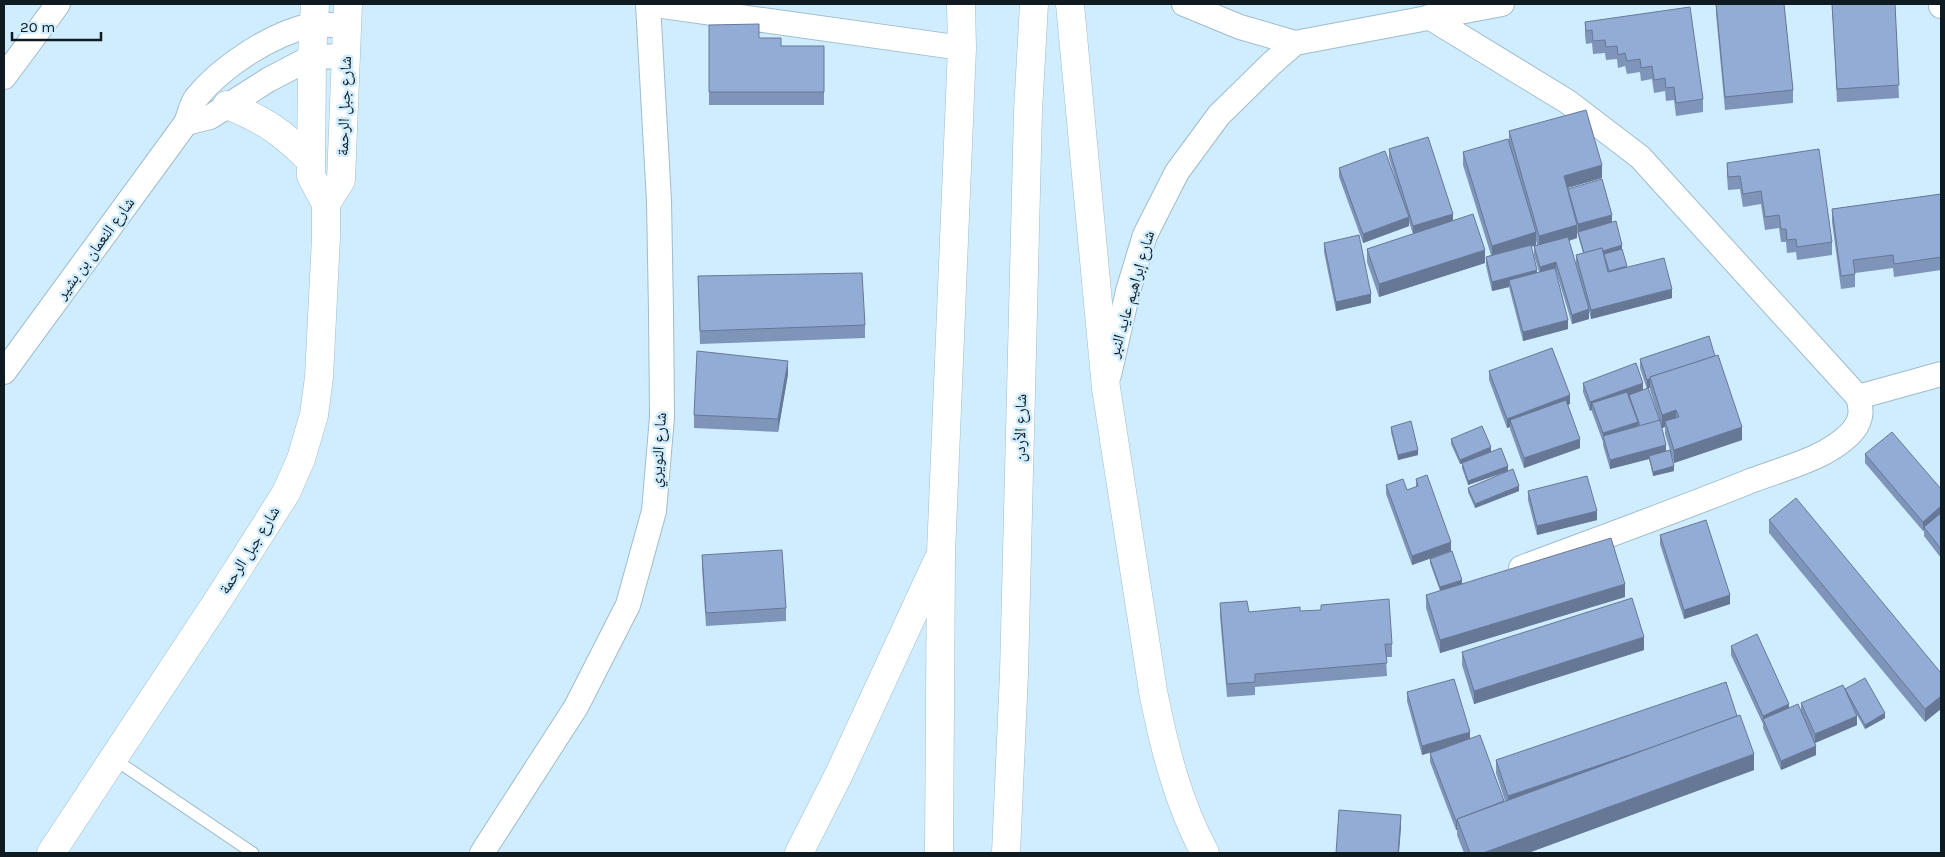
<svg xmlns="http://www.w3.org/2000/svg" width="1945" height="857" viewBox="0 0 1945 857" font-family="Karla,'Noto Naskh Arabic',sans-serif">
<rect width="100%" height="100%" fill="#cfedfe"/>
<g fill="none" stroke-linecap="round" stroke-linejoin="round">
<g stroke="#9fbccc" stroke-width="13">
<path id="service" d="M114,759L253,853"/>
</g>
<g stroke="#9fbccc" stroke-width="26">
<g id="minor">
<path d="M648,4L962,48"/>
<path d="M1184,4L1240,27L1295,43L1502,4"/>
<path d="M1941,4V6"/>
<path d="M1429,17L1568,102L1640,157L1858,397C1863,412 1861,423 1849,435C1824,459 1785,468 1753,480C1676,511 1598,539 1521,568"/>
<path d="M4,77L58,4"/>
<path d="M186,123L210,117L268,80L312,57L346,56"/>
<path d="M4,372L186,123C189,116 191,105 196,98C222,66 271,34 312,25C323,23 336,26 347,26"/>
<path d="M1109,375L1128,291L1145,235L1177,172L1219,115L1271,64L1295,43"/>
<path d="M1858,397L1941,374"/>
<path d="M482,853L576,707L628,605L654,511L662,417L661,311L659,201L648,4"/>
</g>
</g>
<g stroke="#9fbccc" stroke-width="29">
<g id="tertiary">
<path d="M227,105C265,120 283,133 311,161"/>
<path d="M326,204L341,180L348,4"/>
<path d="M51,853L220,597L286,493L301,459L314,415L319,377L326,238V204L311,176L312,57L315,4"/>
</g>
</g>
<g stroke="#9fbccc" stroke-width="29">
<g id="trunk">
<path d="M1070,4L1106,388L1153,691C1164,747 1178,803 1205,853"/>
<path d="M799,853L840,772L937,562"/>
<path d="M939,853L941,553L962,48L961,4"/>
<path d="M1006,853L1014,673L1028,111L1034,4"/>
</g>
</g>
<use href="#service" stroke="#fff" stroke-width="11"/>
<use href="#minor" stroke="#fff" stroke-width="24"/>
<use href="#tertiary" stroke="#fff" stroke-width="28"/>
<use href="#trunk" stroke="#fff" stroke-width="28"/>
</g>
<g fill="#7e94b8" fill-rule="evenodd">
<path d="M1716,4H1784L1793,90V103L1725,110L1716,13Z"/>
<path d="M1832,4H1895L1899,98L1837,102Z"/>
<path d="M1585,22L1703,99V112L1676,116L1674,100L1666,101L1665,91L1654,93L1652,79L1641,81L1640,72L1627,74L1625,66L1618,68L1617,59L1606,60L1605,53L1593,54L1592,43L1586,44L1585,35Z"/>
<path d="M709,25L759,38L781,46H824V105H709Z"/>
<path d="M1509,131L1602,178L1567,188L1568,191L1612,222L1622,249L1627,268L1672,298L1591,319L1589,311V319L1572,324L1556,271L1568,329L1523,341L1509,287L1492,291L1486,266V257L1491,255L1463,165V152L1509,144ZM1577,232L1583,253L1576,255V264L1584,294L1569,241L1577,238ZM1536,240L1537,245L1534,246V255L1539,272H1537L1531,247L1536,245Z"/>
<path d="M1389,149L1453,221L1485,263L1379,297L1367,262V249L1413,234L1409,222V226L1363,243L1339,177V168L1397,183L1389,158Z"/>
<path d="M1727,163L1832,242V255L1797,260L1796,252L1787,253L1786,242H1781L1779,228L1765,230L1761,204L1743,207L1740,189L1728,190L1727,176Z"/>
<path d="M1941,194V270L1894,277L1893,268L1855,273V287L1841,289L1832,222V209Z"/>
<path d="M1324,243L1371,303L1336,311L1324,252Z"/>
<path d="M698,276L865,325V338L700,344Z"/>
<path d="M1640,359L1742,440L1674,463L1671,453L1674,471L1653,476L1649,459L1610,469L1603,445V442L1592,412V410L1590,411L1583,392V383L1643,390L1647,389L1640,368ZM1648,388H1650V390L1660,421ZM1660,421L1662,428L1665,427V434L1670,450L1666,451Z"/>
<path d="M1489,371L1570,404L1568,405L1580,448L1524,468L1510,429V427L1507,428L1489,380Z"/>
<path d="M788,374L778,432L694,428V415Z"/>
<path d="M1391,427L1418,455L1398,460L1391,432Z"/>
<path d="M1451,439L1491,452L1477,457L1508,471L1468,485L1462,468V464H1460L1451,444Z"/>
<path d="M1865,454L1941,489V558L1924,536V530L1923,531L1865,463Z"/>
<path d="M1416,479L1451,551L1412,565L1386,494V485L1407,490L1416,487Z"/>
<path d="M1468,488L1519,491L1475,508L1468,492Z"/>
<path d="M1528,491L1597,520L1537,535L1528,500Z"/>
<path d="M1769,520L1941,673L1925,722L1769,533Z"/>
<path d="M1660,535L1730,604L1684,619L1660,544Z"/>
<path d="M702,555L786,608V621L706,626L702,568Z"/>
<path d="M1430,559L1462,584L1625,597L1440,653L1426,608V595L1440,591L1430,563Z"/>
<path d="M1220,603L1249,612L1300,611L1392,644V657H1386L1387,676L1255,687V695L1227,697L1220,616Z"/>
<path d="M1731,646L1789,708L1801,712V703L1845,689L1885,718L1865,729L1854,710L1857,725L1815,743L1816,755L1781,770L1763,728V724L1731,655Z"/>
<path d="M1644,650L1474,704L1462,665V652Z"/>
<path d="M1407,692L1470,738L1504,801H1505L1496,773V760L1754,770L1528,853H1464L1457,835V830H1456L1430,762V753L1434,751L1422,755L1407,701Z"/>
</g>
<g fill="#677896">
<path d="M1602,165V178L1564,189V176Z"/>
<path d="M1453,214V223L1413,235V226Z"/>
<path d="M1612,215V224L1578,233V224Z"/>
<path d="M1409,217V226L1363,243V234Z"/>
<path d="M1577,225V238L1539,249V236Z"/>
<path d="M1536,232V245L1492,259V246Z"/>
<path d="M1622,245V250L1585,260V256Z"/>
<path d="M1485,250V263L1379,297V284Z"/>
<path d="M1556,262V271L1540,276V267Z"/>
<path d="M1537,270V280H1509V287L1492,291V282Z"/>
<path d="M1672,289V298L1591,319V310Z"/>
<path d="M1371,294V303L1336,311V302Z"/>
<path d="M1589,309V319L1572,324V315Z"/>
<path d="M1568,320V329L1523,341V332Z"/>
<path d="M788,361V374L778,432V419Z"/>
<path d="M1650,379V388L1647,389V380Z"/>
<path d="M1643,383V392L1629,395V397L1592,403V410L1590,411V402Z"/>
<path d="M1570,395V404L1512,426L1510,420V427L1507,428V419Z"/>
<path d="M1676,410V423L1665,421V427L1662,428V415Z"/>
<path d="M1638,422V431L1603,436V442V433Z"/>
<path d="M1742,427V440L1674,463V450Z"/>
<path d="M1580,439V448L1524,468V458Z"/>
<path d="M1666,445V454L1649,456V459L1610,469V460Z"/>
<path d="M1491,447V452L1460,464V460Z"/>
<path d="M1418,450V455L1398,460V455Z"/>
<path d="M1508,466V471L1468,485V481Z"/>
<path d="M1674,466V471L1653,476V472Z"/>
<path d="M1519,486V491L1475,508V504Z"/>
<path d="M1941,506V515L1924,527V530L1923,531V522Z"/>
<path d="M1597,511V520L1537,535V526Z"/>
<path d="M1451,542V551L1412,565V556Z"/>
<path d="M1462,580V585L1440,592V587Z"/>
<path d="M1625,584V597L1440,653V640Z"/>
<path d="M1730,595V604L1684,619V610Z"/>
<path d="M1644,637V650L1474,704V691Z"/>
<path d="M1941,696V709L1925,722V709Z"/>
<path d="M1789,704V713L1763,719V716Z"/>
<path d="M1885,713V718L1865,729V725Z"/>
<path d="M1857,716V725L1815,743V734Z"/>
<path d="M1738,718L1508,809V796Z"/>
<path d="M1470,732V741L1422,755V746Z"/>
<path d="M1816,746V755L1781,770V761Z"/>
<path d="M1754,754V770L1528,853H1483Z"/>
<path d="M1401,815V828L1399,853H1398Z"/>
<rect x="1456" y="821" width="1" height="9"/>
</g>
<g fill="#93acd6" stroke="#677896">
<path d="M1716,4H1784L1793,90L1725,97Z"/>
<path d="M1832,4H1895L1899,85L1837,89Z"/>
<path d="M1690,7L1703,99L1676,103L1674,87L1666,88L1665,78L1654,80L1652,66L1641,68L1640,59L1627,61L1625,53L1618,55L1617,46L1606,47L1605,40L1593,41L1592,30L1586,31L1585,22Z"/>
<path d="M759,24V38H781V46H824V92H709V25Z"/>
<path d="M1586,110L1602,165L1564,176L1577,225L1539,236L1509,131Z"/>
<path d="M1428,137L1453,214L1413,226L1389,149Z"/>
<path d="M1508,139L1536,232L1492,246L1463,152Z"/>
<path d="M1819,149L1832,242L1797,247L1796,239L1787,240L1786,229H1781L1779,215L1765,217L1761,191L1743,194L1740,176L1728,177L1727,163Z"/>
<path d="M1385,151L1409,217L1363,234L1339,168Z"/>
<path d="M1602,179L1612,215L1578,224L1568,189Z"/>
<path d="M1941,194V257L1894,264L1893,255L1853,260L1855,274L1841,276L1832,209Z"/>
<path d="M1473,214L1485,250L1379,284L1367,249Z"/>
<path d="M1616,221L1622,245L1603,251L1602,248L1584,253L1578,232Z"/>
<path d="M1359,235L1371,294L1336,302L1324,243Z"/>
<path d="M1568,237L1589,309L1572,315L1556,262L1540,267L1534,246Z"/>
<path d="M1531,245L1537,270L1492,282L1486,257Z"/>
<path d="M1602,248L1608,272L1664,258L1672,289L1591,310L1576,255Z"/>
<path d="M1622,249L1627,266L1609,271L1604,254Z"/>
<path d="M1555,268L1568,320L1523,332L1509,280Z"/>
<path d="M862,273L865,325L700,331L698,276Z"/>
<path d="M1709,336L1715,356L1650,377V379L1647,380L1640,359Z"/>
<path d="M1552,348L1570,395L1507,419L1489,371Z"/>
<path d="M697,351L788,361L778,419L694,415Z"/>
<path d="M1718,355L1742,427L1674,450L1665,421L1679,417L1676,410L1662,415L1650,377Z"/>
<path d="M1636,363L1643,383L1590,402L1583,383Z"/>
<path d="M1648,388L1660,421L1640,426L1629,395Z"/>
<path d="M1627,392L1638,422L1603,433L1592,403Z"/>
<path d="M1566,400L1580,439L1524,458L1510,420Z"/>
<path d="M1660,420L1666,445L1610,460L1603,436Z"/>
<path d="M1411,421L1418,450L1398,455L1391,427Z"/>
<path d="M1482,426L1491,447L1460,460L1451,439Z"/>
<path d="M1892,432L1941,489V506L1923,522L1865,454Z"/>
<path d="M1501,448L1508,466L1468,481L1462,463Z"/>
<path d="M1670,450L1674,466L1653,472L1649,456Z"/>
<path d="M1513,469L1519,486L1475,504L1468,488Z"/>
<path d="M1427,475L1451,542L1412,556L1386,485L1403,479L1407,490L1418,486L1416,479Z"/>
<path d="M1587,476L1597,511L1537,526L1528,491Z"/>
<path d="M1796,498L1941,673V696L1925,709L1769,520Z"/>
<path d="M1941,513V549L1924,527Z"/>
<path d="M1706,520L1730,595L1684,610L1660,535Z"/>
<path d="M1611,538L1625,584L1440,640L1426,595Z"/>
<path d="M782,550L786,608L706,613L702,555Z"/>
<path d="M1452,551L1462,580L1440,587L1430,559Z"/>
<path d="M1632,598L1644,637L1474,691L1462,652Z"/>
<path d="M1389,599L1392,644H1385L1387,663L1255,674V682L1227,684L1220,603L1247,601L1249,612L1300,607V611L1321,610V605Z"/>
<path d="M1757,634L1789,704L1763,716L1731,646Z"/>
<path d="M1865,678L1885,713L1865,725L1845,689Z"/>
<path d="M1454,679L1470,732L1422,746L1407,692Z"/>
<path d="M1726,682L1737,716L1653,747L1508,796L1496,760Z"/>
<path d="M1843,685L1857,716L1815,734L1801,703Z"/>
<path d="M1798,704L1816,746L1781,761L1763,719Z"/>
<path d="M1740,715L1754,754L1483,853H1470L1457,819Z"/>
<path d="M1480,735L1504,801L1457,819V821H1456L1430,753Z"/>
<path d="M1339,810L1401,815L1398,853H1336Z"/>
</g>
<g text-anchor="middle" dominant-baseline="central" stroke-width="5" stroke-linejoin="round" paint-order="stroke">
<g font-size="16" fill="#101b21" stroke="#cfedfe">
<text transform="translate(344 106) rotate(-88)">شارع جبل الرحمة</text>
<text transform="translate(95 248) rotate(-54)">شارع النعمان بن بشير</text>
<text transform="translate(1131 294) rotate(-74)">شارع إبراهيم عايد النبر</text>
<text transform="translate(1020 428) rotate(-89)">شارع الأردن</text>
<text transform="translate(658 450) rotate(-86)">شارع النويري</text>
<text transform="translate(249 550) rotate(-58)">شارع جبل الرحمة</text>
</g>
</g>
<rect width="1945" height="857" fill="none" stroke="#101b21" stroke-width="10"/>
<path d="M12 32v8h89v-8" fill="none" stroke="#101b21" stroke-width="2.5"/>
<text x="20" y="32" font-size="15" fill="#101b21" stroke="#cfedfe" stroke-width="4" paint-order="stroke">20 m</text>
</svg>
